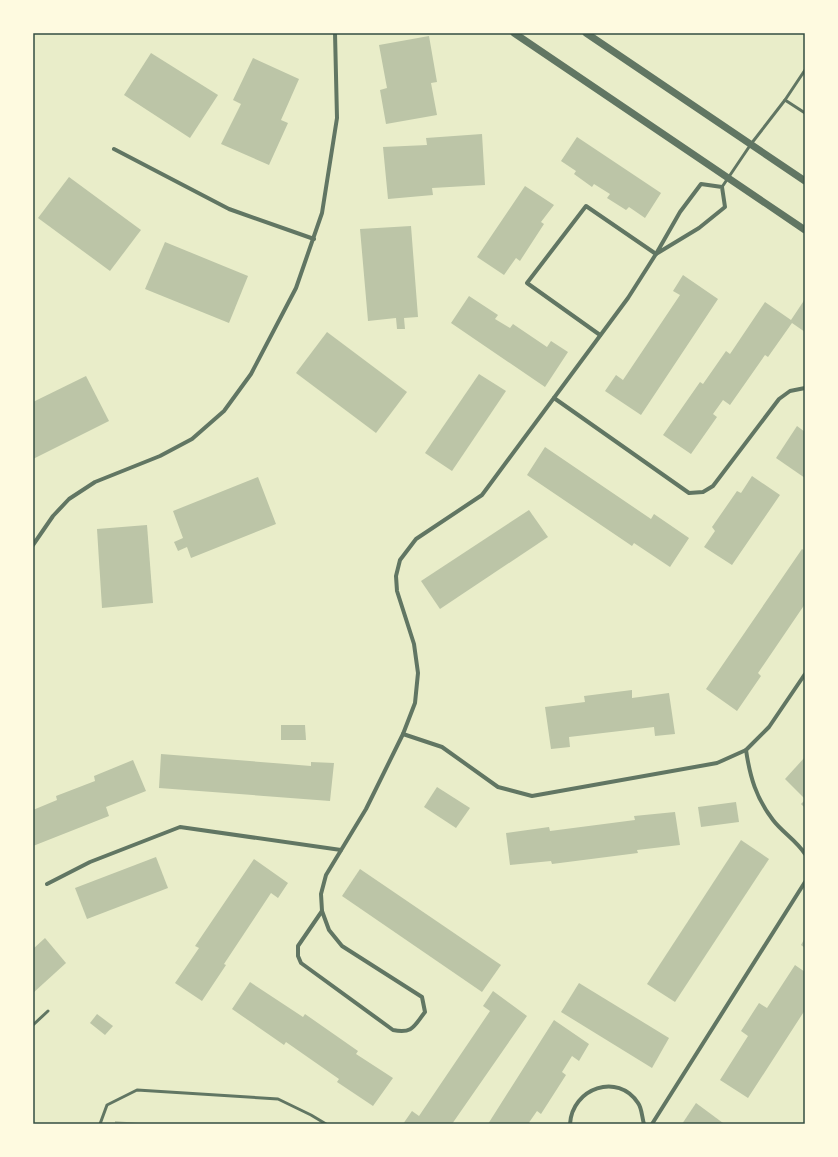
<svg xmlns="http://www.w3.org/2000/svg" width="838" height="1157" viewBox="0 0 838 1157" font-family="Quicksand,sans-serif">
<rect width="100%" height="100%" fill="#e9edc9"/>
<g fill="#bcc5a7">
<path d="M429,36L437,82L431,83L437,115L386,124L380,90L387,88L379,45Z"/>
<path d="M151,53L218,95L190,138L124,95Z"/>
<path d="M253,58L299,79L281,120L288,123L269,165L221,144L241,104L233,100Z"/>
<path d="M482,134L485,185L432,188L433,195L388,199L383,147L427,145L426,138Z"/>
<path d="M577,137L661,193L645,218L629,207L626,210L607,198L610,194L594,184L592,187L574,174L576,171L561,161Z"/>
<path d="M69,177L141,230L110,271L38,218Z"/>
<path d="M525,186L554,205L541,222L544,224L520,261L516,258L504,275L477,257Z"/>
<path d="M411,226L418,317L404,318L405,329H397L396,318L368,321L360,229Z"/>
<path d="M165,242L248,276L229,323L145,289Z"/>
<path d="M683,275L718,299L641,415L605,391L616,375L623,380L680,295L673,291Z"/>
<path d="M469,296L498,315L495,319L510,328L513,324L547,347L551,341L568,352L545,387L451,323Z"/>
<path d="M805,299V332L792,323L768,357L765,355L730,405L723,400L713,414L717,417L691,454L663,435L700,382L703,384L726,351L730,354L765,302L791,320Z"/>
<path d="M327,332L407,392L376,433L296,373Z"/>
<path d="M479,374L506,391L452,471L425,453Z"/>
<path d="M86,376L109,421L33,459V402Z"/>
<path d="M797,426L805,432V478L776,458Z"/>
<path d="M545,447L651,519L654,514L689,538L670,567L634,543L632,546L527,475Z"/>
<path d="M752,476L780,495L732,565L704,547L715,531L712,527L737,491L741,493Z"/>
<path d="M258,477L276,524L191,558L187,547L178,551L174,542L183,538L173,511Z"/>
<path d="M529,510L548,537L440,609L421,581Z"/>
<path d="M147,525L153,603L102,608L97,529Z"/>
<path d="M802,549L805,551V604L758,673L761,676L737,711L706,689Z"/>
<path d="M632,690V698L669,693L675,734L655,736L654,727L569,737L570,747L551,749L545,707L585,702L584,696Z"/>
<path d="M281,725H305L306,740H281Z"/>
<path d="M161,754L311,766V762L334,763L330,801L159,788Z"/>
<path d="M805,757V799L785,779Z"/>
<path d="M133,760L146,791L106,807L109,816L33,846V810L57,800L56,796L95,781L94,776Z"/>
<path d="M437,787L470,808L456,828L424,807Z"/>
<path d="M805,800V808L801,804Z"/>
<path d="M736,802L739,822L701,827L698,807Z"/>
<path d="M675,812L680,845L637,850L638,853L552,864L551,861L510,865L506,833L549,827L550,831L635,820L634,816Z"/>
<path d="M741,840L769,859L675,1002L647,984Z"/>
<path d="M156,857L168,888L87,919L75,888Z"/>
<path d="M254,859L288,883L278,898L271,893L224,964L226,965L202,1001L175,983L199,948L195,946Z"/>
<path d="M360,869L501,965L482,992L342,896Z"/>
<path d="M45,938L66,963L33,993V949Z"/>
<path d="M805,938V948L801,945Z"/>
<path d="M795,965L805,972V1010L748,1098L720,1080L748,1036L741,1031L759,1003L767,1008Z"/>
<path d="M250,982L303,1017L305,1014L358,1051L356,1054L393,1078L373,1106L337,1082L339,1079L286,1042L284,1045L232,1009Z"/>
<path d="M579,983L669,1038L652,1068L561,1012Z"/>
<path d="M493,991L527,1016L452,1124H403L412,1111L419,1116L490,1011L483,1006Z"/>
<path d="M97,1014L113,1026L105,1035L90,1023Z"/>
<path d="M554,1020L589,1044L579,1061L572,1056L562,1072L566,1075L541,1114L537,1111L528,1124H488Z"/>
<path d="M696,1103L723,1123L722,1124H682Z"/>
<path d="M115,1121L138,1123L137,1124H115Z"/>
</g>
<g fill="none" stroke-linecap="round" stroke-linejoin="round">
<g stroke="#617663" stroke-width="3">
<path d="M785,100L805,113"/>
<path d="M722,187L751,144L785,100L805,70"/>
<path d="M33,1025L48,1011"/>
<path d="M100,1124L107,1105L137,1090L278,1099L311,1115L326,1124"/>
</g>
<g stroke="#617663" stroke-width="4">
<path d="M114,149L229,209L314,239"/>
<path d="M600,335L527,283L586,206L656,254"/>
<path d="M554,398L689,493L703,492L713,486L779,399L790,391L805,388"/>
<path d="M33,545L53,516L69,499L95,482L160,456L192,439L224,411L251,374L296,288L322,213L337,118L335,33"/>
<path d="M403,734L442,747L498,787L532,796L717,763L746,750L769,727L805,674"/>
<path d="M746,750C750,777 756,798 773,820C782,832 797,841 805,854"/>
<path d="M47,884L90,862L180,827L341,850"/>
<path d="M322,911L321,894L326,875L366,809L403,734L415,703L418,673L414,644L397,591L396,576L400,560L416,539L482,495L628,298L656,254L680,212L701,184L722,187L725,207L699,228L656,254"/>
<path d="M322,911L329,930L342,946L422,997L425,1012C414,1026 413,1034 393,1030L301,963L298,956V946Z"/>
<path d="M570,1124C572,1088 618,1072 638,1103C642,1108 642,1118 644,1124"/>
<path d="M652,1124L805,882"/>
</g>
<g stroke="#617663" stroke-width="7">
<path d="M514,33L805,230"/>
<path d="M586,33L805,181"/>
</g>
</g>
<rect width="838" height="1157" fill="none" stroke="#fefae0" stroke-width="68"/>
<rect x="34" y="34" width="770" height="1089" fill="none" stroke="#344e41" stroke-width="1.5"/>
</svg>
